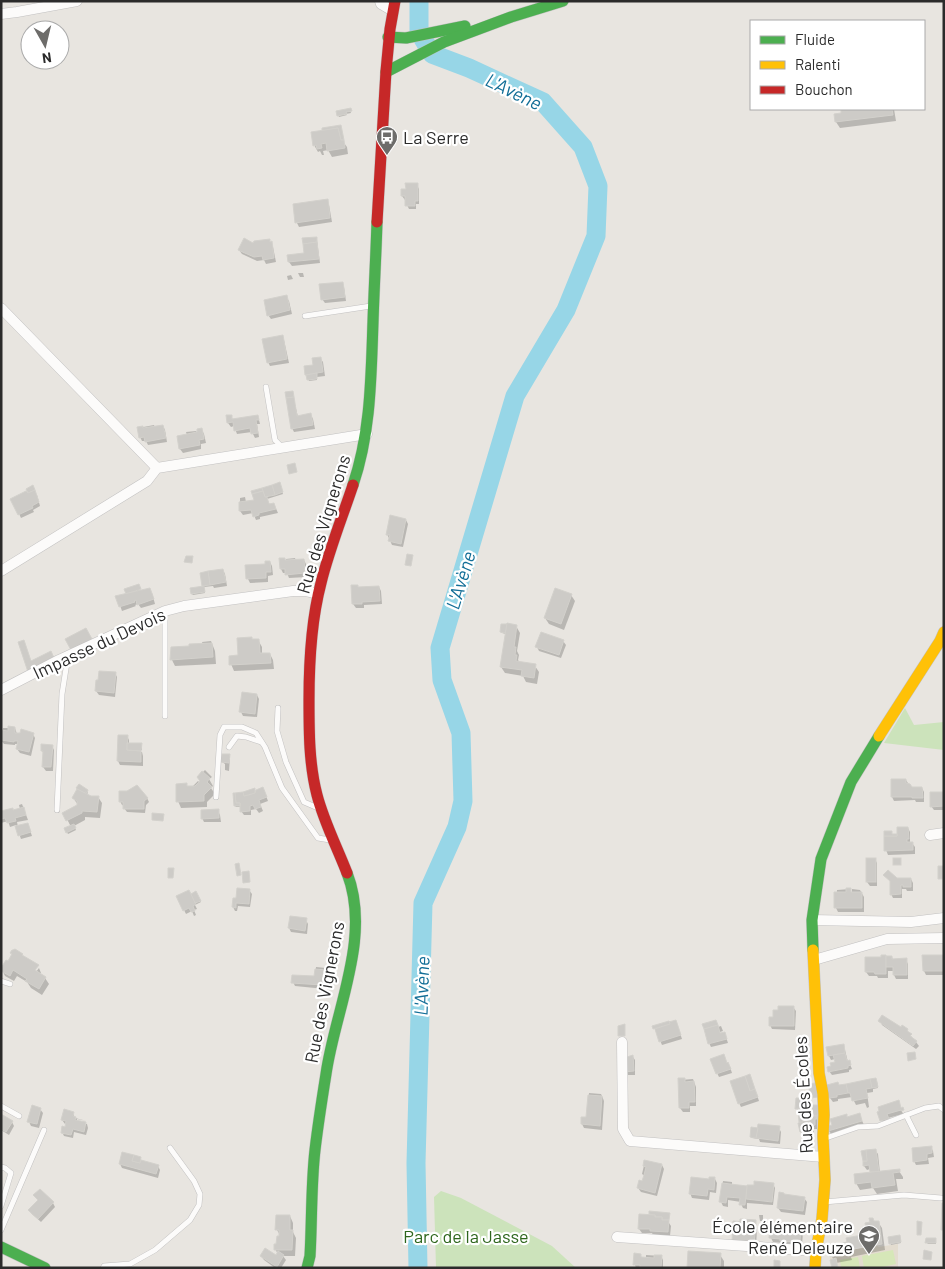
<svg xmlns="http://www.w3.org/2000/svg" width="945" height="1269" viewBox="0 0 945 1269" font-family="Barlow,sans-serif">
<rect width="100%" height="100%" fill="#e8e5e0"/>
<path fill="#e3dccf" d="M898,1244V1268H832L830,1258L849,1254L848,1250L877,1245L878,1247Z"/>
<g fill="#cce3bb">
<path d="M905,708L914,725L944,722V750L884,743Z"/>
<path d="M441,1191L461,1198L552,1246L576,1268H436L434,1197Z"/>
</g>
<g fill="#d6e7b8">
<path d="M893,1250L896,1264L878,1268H864L862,1256Z"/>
<path d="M858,1257L860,1268H841L840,1260Z"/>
</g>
<g fill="#0003">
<path d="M849,109H894L896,121L840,128L836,122L835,115L843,114L842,110Z"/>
<path d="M350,110L351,113L346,114L347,115L339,117L338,115Z"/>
<path d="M312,133L344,143L347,147L348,154L332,157L328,150L323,151L324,155H322L320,151L318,152L314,145Z"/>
<path d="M417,185L419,189V204H416V209H409L407,205V200H405L402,196L407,190Z"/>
<path d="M327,201L329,205L332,222L299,227L297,223Z"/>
<path d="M269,240L273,247L276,262L266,264L264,260L257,261L242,254L239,250Z"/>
<path d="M317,240L320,263L292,266L289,262V256L305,254Z"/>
<path d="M298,273H303L304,277H300Z"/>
<path d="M291,275L293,279L288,280L287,276Z"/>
<path d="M342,283L344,287L346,301L325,303L322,299Z"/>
<path d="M286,297L289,301L292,314L271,319L268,315Z"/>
<path d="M282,336L284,340L289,363L270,366L268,362Z"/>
<path d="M320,358L323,362L325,376L317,377V380L309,381L306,374Z"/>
<path d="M294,400L298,417L311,415L313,419L315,429L294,432L292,428Z"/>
<path d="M231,416L233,420L258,416L260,424H257L259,437L255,438L252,432L237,434L234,426L231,427L228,423Z"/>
<path d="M154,425L155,428L163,426L165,430L167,442L148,445L146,441H142L140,437L138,428Z"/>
<path d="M202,430L204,434L206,443L201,444V449L183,453L180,449L187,435L186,432L196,431L199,435Z"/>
<path d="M280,485L283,494L267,499L270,505L274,504L278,513L260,517V519L256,520L253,513L243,515L240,511V498L245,497L246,502L255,501Z"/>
<path d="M28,492L37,495L40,506L33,510L34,512L21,518L12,499Z"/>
<path d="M406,520L408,524L403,547L392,545L387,534Z"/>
<path d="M295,558L296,561L304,560L306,564L307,577L289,578L287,573H283L281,569L286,563V559Z"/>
<path d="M270,562L272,566L273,575L268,576V582L250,583L248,579Z"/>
<path d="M223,570L225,574L227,586L214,588L213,586L204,587L205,593L193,595L192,594L203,587L201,574Z"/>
<path d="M138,586L141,591L152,593L155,604L141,608L138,604L135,605L136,606L122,611L117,597L127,594Z"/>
<path d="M353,586H357L359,588L379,587L381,591L382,604L364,605V608H356L353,604Z"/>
<path d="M571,595L575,601L564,630L549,624L545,618Z"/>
<path d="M502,625L516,626L520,633L517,651L519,655L518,660L520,663L535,666L539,672L537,684L526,682L523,676L505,673L501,667L506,634L502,633L501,632Z"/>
<path d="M252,640H258L262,647V654H270L273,660L274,669L234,671L231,664L240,656Z"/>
<path d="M211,641L215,651L216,664L175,666L172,660V649L203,645L202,642Z"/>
<path d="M563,641L566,645L561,658L539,651L537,647Z"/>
<path d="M115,673L117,677L115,697L99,695L96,691L99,682Z"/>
<path d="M257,695L259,699L257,717L243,716L241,712Z"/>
<path d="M3,728H15L17,734H33L35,738L31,756L20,753L17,749L18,744H15V745L4,744L1,740Z"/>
<path d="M127,736L129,740V744L141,745L142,746V750L129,749V752H142L143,756V766L120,765L118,761Z"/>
<path d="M52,746L54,750L53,771H46L43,767L44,754L42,751Z"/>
<path d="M229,756L230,757L229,771L225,770V764L222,762Z"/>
<path d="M205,770L212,777L209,779L213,786L211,788L215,794L207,802V807L181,808L178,801L188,788H191L198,781L202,785L198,777Z"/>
<path d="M906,780L911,788H922L924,792V802H916L915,800L894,801L892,797Z"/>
<path d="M77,788L88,791V792L87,795L90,797H98L102,803L100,818L85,817V820L74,826L76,830L68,834L65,829L71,827L64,813L79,806L73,798L78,790Z"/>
<path d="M263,788L268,801L260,804L263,811L259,813L256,809L251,810V815H244L241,811V807H236L235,806L237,794L254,789L255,791Z"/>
<path d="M128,792L147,798L149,802L146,805L145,813L127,812L124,808L125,806L122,805L120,801Z"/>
<path d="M944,794V810H934L931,806Z"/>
<path d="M22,804L28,820L17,822L18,827L28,824L32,836L21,839L16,825L10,827L8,821L1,823V813L13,812L20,809L19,805Z"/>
<path d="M218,811L220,815L221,822H204L202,818Z"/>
<path d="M908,828L910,832V843H912L915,847V854L888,855L886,850L892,837Z"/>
<path d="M867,859H875L877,863V886H870L867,882Z"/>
<path d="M885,875L896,879H911L913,883V891H907L906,889H902V898H893L891,894V882Z"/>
<path d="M850,889L852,894V889L860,890L864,897V912H838L836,908L837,890Z"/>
<path d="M249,890L252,894L250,907L238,906L237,911H235L233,907L237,899Z"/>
<path d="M196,893L201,902L195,905L197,909L194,910L196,915L194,916L192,911L186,914L184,910L191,895Z"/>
<path d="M306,920L308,924L307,934L291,932L289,928Z"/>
<path d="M23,957L38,967H36L31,975L33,976L39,968L41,973L40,975L45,978L49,984L42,995L31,988L27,982L17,976L14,981L5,976L2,970Z"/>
<path d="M892,957L893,960H906L908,964V979H896L894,975V971H888V978H878L877,976H869L866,972Z"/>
<path d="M944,957V975H926L924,971Z"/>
<path d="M316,967L326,968L327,970L326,971L328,975L325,989L295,986L293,982L315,977Z"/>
<path d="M793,1007L796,1011L795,1030L772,1029L770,1025L774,1018Z"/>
<path d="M676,1021L682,1039L662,1045L654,1027Z"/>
<path d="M880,1021L907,1030L913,1039L916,1042L919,1046L916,1049L882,1025Z"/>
<path d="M721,1026L723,1031L720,1032V1035L725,1034L728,1043L711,1047L709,1043L718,1027Z"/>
<path d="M843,1046L845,1050L848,1062H849L852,1069L849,1070V1072L832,1075L829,1071L836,1063L835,1059L831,1060L829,1056Z"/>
<path d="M633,1057L635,1060V1075H628L626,1071Z"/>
<path d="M727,1064L730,1067L732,1073L719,1077L717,1073Z"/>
<path d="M693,1079L696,1087V1106H690V1112H683L680,1108V1080Z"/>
<path d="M877,1081L878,1088L873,1089V1092L867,1093L869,1107L867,1108L865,1103L856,1105L852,1097L838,1099V1101L833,1102L830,1098L839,1086Z"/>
<path d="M589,1093L601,1094L602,1096L604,1101L602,1130L584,1128L582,1124L587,1119Z"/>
<path d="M757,1095L759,1101L741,1107L739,1103Z"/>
<path d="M803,1099L806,1103L805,1106L818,1107L817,1129H814V1136H803L801,1131L800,1112L797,1109Z"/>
<path d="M900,1106L903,1114L888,1118L890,1123L884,1125L879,1113Z"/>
<path d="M40,1109L43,1113L39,1128L31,1126L29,1122Z"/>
<path d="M73,1113L75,1118L87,1121L77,1119V1121L87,1124L88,1128L86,1135L74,1132L73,1138L64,1136L62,1132L66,1128V1124H65L62,1120Z"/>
<path d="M859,1114L864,1125L832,1135L829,1131L846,1115L848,1118Z"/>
<path d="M1,1115L12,1122L14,1126L9,1135L1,1130Z"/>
<path d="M779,1128L781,1132L780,1144L760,1142L759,1139L752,1138L751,1137Z"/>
<path d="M931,1147L933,1151L934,1157L928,1158L929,1164L916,1165L914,1161Z"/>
<path d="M875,1150L878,1154L880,1173L899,1171L903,1177V1179H896L898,1191L877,1194L873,1188L860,1190L856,1183L872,1174L870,1169L867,1170L864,1166L863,1152Z"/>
<path d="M141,1159V1161L158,1166L160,1170L158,1178L122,1168L120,1164Z"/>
<path d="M645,1161L662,1165L664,1169L657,1196L641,1192L638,1188L643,1183L645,1176L642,1174Z"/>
<path d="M715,1179L717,1183L716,1193L710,1192L709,1200L692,1198L690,1193L710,1180Z"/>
<path d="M723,1181L732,1182V1185L755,1187L773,1184L775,1188L773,1205L747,1203V1209L743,1208L741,1204V1202L728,1200V1207L723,1206L721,1202Z"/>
<path d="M35,1196L53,1203L55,1207L41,1222L32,1214L29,1210L38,1201Z"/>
<path d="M784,1196L804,1198L807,1202L805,1215L781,1212L778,1208Z"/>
<path d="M650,1214H669V1223L671,1226L670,1236L653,1235L652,1233H642L639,1229L651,1216Z"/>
<path d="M759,1215H763V1221H760Z"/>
<path d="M290,1216L293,1223V1232L296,1238L295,1256H283L286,1260L281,1268H275L264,1260L261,1256L276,1257L278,1254L275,1249L281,1237L277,1230Z"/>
<path d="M755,1221L756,1224H755L757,1228L756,1248L735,1246Z"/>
<path d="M878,1222L882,1228L885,1250L851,1257L852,1260L836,1263L832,1257L848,1243L862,1236L874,1223Z"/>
<path d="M800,1228L803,1232L802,1246L784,1244L783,1243L773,1242L771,1238Z"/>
<path d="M900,1238L901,1243L891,1245L890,1243Z"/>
<path d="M936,1239V1244H928L927,1243Z"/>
<path d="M640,1255L642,1258L646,1259V1255L661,1256L663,1260V1268H636L635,1265Z"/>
<path d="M720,1255L724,1261V1268H688Z"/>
</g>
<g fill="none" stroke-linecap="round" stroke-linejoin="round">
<path stroke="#97d6e7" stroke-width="19" d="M418,1268L416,1163L423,903L457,827L463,801L461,733L442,680L440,648L515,396L566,310L596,236L598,186L583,147L543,102L469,68L432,54L419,32V1"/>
</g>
<g fill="#cdcbc7" stroke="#d3d1cc">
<path d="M351,108L352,111L346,112L347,114L337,116L336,111Z"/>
<path d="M841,109H892L893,115L835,122L834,114L841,113Z"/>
<path d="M341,125L344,140H341L338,128L322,131V128Z"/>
<path d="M338,128L341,140H344L345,148L327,151L326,143L321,144L322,148L317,149L316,145L313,146L311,132Z"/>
<path d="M405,183H418V201H415V206H405V196H401V189H406Z"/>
<path d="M328,199L330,218L295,223L293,204Z"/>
<path d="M317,237V242L303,244L302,238Z"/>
<path d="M244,238L253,243L254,241L270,239V242L272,241L274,258L263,260L262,256L254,257L238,250Z"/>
<path d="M317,242L319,259L288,262L287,255L304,253L303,244Z"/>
<path d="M343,282L345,297L321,300L319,284Z"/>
<path d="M287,295L290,310L267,316L264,300Z"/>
<path d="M283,335L287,359L267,363L262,339Z"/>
<path d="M321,357L323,372L305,375L304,366L313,365L312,358Z"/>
<path d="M317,373V379L307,380L306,375Z"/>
<path d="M293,391L294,397L286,398L285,392Z"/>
<path d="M294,397L297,416L311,413L313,425L291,429L286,398Z"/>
<path d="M226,415H232V419L258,415L259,420H256L258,433L251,434L250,428L234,431L233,422L227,423Z"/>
<path d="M163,425L166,438L145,442L144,437L139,438L137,427L143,426V428Z"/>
<path d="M202,428L204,439L199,440L200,445L179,449L177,436L197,432V429Z"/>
<path d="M295,463L297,472L289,474L287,465Z"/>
<path d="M280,482L283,492L275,495L272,485Z"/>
<path d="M33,485L35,490L28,493L26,489Z"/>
<path d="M272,485L275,495L265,497L262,488Z"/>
<path d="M262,488L263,491L252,494L251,491Z"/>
<path d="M35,490L39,502L32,506L33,508L18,515L10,499L26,491L28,493Z"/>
<path d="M263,491L265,497H267L269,504L274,503L276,509L259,513V515L253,517L251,510L239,511V502L254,500L252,494Z"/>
<path d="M390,515L406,519L401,544L388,541L390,535H386Z"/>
<path d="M407,554L413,555L411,566L405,565Z"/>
<path d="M186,556H193L192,563L184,562Z"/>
<path d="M279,558H285V560L304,559L305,573L285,575V569H280Z"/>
<path d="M265,561H270L271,572H266V578L246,579L245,565L265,564Z"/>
<path d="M223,569L226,582L210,585L208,571Z"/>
<path d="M208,571L210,585L202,586L200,573Z"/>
<path d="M139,584L141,589L126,594L124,589Z"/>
<path d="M351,585H358V587L379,586L380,601L362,602V604H352Z"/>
<path d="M204,586L205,592L191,594L190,588Z"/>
<path d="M150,588L154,599L137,605L136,600L134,601L135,602L119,607L115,596Z"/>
<path d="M555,588L572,594L561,624L544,618Z"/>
<path d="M507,623L517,625L514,647H516L515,655H517L516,661L536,664L534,678L521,676L522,670L500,667Z"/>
<path d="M501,624H507L505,633L500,632Z"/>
<path d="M86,628L92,639L71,650L65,639Z"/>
<path d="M541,632L564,640L559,655L535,647Z"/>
<path d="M252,637V639H259L260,653H270L271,663L229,665V656L238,655L237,638Z"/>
<path d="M24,640L31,661L51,651L54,658L28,672L18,642Z"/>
<path d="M212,643L213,657L170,660L171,647L189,646V644Z"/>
<path d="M99,671L116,672L114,693L95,691L96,680H98Z"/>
<path d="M242,692L257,694L255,714L239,712Z"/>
<path d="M8,726L15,727V733H20L21,729L34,733L29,752L16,749L18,741H14V742L1,740V730L8,731Z"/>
<path d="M118,735H128L127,750L141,751V762L117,761Z"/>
<path d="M127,743H142L141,751L127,750Z"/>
<path d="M41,744L53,745L51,767H42L43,751H41Z"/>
<path d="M222,754H230L229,763L221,762Z"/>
<path d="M202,771L210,778L207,782L212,787L204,795V801L176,802V784L187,783V786H195L200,781L197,777Z"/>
<path d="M891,779H906V783L910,784L912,787H922L923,798H912V797H891Z"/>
<path d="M79,784L88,790L87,793L85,792L84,793L76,788Z"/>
<path d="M137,785L148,798L144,801V809H123V802H119V791H127Z"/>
<path d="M263,787L267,797L259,800L261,807L255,809L253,805L250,806V811L240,812V803H236L235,793L243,792L244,796L249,795L255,793L256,790Z"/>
<path d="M255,788V793L244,796L243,792Z"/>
<path d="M77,789L91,796H99L97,812L82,811V813L66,821L62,813L77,805V801L72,798Z"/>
<path d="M930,792H944V806L930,807Z"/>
<path d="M233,793H235L236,803H240V806H234Z"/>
<path d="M24,807L26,815L15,818L16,821L7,823L5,818L1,819V811L13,808V810Z"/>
<path d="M219,809V818L201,819V810Z"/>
<path d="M152,813L164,814L163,821L152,820Z"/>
<path d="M28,823L31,832L18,836L15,826Z"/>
<path d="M74,824L76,828L66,833L64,828Z"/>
<path d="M897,827H908L909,839H907V842H913V850L884,851V836H897Z"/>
<path d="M884,831H892V834H897V836H884Z"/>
<rect x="866" y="858" width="10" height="24"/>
<rect x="893" y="858" width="8" height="7"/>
<path d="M239,863L241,875L237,876L235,864Z"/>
<path d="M938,866H944V890H943V879H938Z"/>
<path d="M168,868H174L173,878H168Z"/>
<path d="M888,870L897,878H911V887H903V885H901V894L890,895V881L883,875Z"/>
<path d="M249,871L250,882L243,883L242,872Z"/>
<path d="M237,888L250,889L249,904L236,903V908L232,907L233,898H236Z"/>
<path d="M846,888H851V892H862V908H834V892H846Z"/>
<path d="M189,890L196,904L193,906L195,911L191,912L189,908L183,911L176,896Z"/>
<path d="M196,891L201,901L195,903L191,894Z"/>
<path d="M290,916L307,918L305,931L288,928Z"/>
<path d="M15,949L23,954L22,955L39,965L35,970L46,977L39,989L25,981L27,979L13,970L10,976L1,971V968L6,960L8,961L12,954L10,953L12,950H13Z"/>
<path d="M881,955H886V974H875L874,972H865V957H881Z"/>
<path d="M922,955H944V971H923Z"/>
<path d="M886,956H892V959L907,958V975H893V967H886Z"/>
<path d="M315,969L327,970L323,985L291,983L292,975L314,976Z"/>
<path d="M778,1006H794V1026H769V1017H773V1010H778Z"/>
<path d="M882,1015L901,1027L902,1025L908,1029L907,1031L912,1034L910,1036L917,1041L913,1046L878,1021Z"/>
<path d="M676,1020L681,1035L659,1042L655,1029L670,1024L669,1022Z"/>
<path d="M716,1020L718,1025L704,1029L702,1024Z"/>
<path d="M669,1021L670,1024L653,1029L652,1026Z"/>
<path d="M625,1024V1036H618V1026Z"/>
<path d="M718,1025L720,1033L725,1032L727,1039L708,1044L704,1029Z"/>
<path d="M844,1044L845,1053L828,1056L826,1047Z"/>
<path d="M915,1052L916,1059L908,1061L907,1053Z"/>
<path d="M845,1053L847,1061L850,1060L851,1065L848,1066V1068L828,1072L827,1067L831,1066L830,1063L835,1062L833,1055Z"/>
<path d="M724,1054L727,1063L728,1062L731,1069L716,1074L710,1059Z"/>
<path d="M633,1055L634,1071L624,1072V1058Z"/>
<path d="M750,1074L755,1089L750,1091L745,1076Z"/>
<path d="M745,1076L750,1091L755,1089L758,1097L738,1104L730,1081Z"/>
<path d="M678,1078H685V1082L694,1081L695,1102H689V1108H679Z"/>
<path d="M876,1078L878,1087L872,1088L870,1079Z"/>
<path d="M870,1079L872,1088L866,1089L868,1098L852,1101L850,1093H848L846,1084Z"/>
<path d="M838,1082L839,1085L846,1084L848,1093L837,1095V1097L829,1098L827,1085Z"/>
<path d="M815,1083L818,1097L811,1098L808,1084Z"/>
<path d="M588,1095L602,1096L600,1126L581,1124V1117H586Z"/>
<path d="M796,1098H804V1105H818V1116L802,1115L803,1109H795Z"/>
<path d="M899,1100L901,1108L903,1107L904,1110L901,1111V1110L887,1114L889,1119L880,1121L877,1112L879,1111L878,1107Z"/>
<path d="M32,1105L41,1108L37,1124L27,1122Z"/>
<path d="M64,1109L74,1112L73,1116L76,1117L75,1120L86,1122L84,1132L73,1129L71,1135L61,1133L62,1126L65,1127L66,1121L61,1120Z"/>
<path d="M798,1109H803V1122H799Z"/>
<path d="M860,1113L862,1121L828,1131V1126L832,1125L830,1119L847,1114V1117Z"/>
<path d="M1,1114L13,1121L6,1132L1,1129Z"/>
<path d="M802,1115L817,1116V1119H815V1125L812,1126V1132H800L798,1123L803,1122Z"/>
<path d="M758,1124L780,1126L778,1141L756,1138Z"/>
<path d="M751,1127L758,1128L756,1138L750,1137Z"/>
<path d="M932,1146V1153L927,1154V1160L913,1162L912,1148Z"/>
<path d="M876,1149L879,1172H870L869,1165L863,1166V1161H867L866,1150Z"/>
<path d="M866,1150L867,1161H863L861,1151Z"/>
<path d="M122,1152L134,1155L132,1161L140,1163L141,1160L159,1165L156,1174L119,1164Z"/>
<path d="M134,1155L141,1157L140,1163L132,1161Z"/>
<path d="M644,1160L662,1164L655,1193L637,1188L639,1180L642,1181L644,1175L646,1167L643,1166Z"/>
<path d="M900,1169V1172L893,1173L895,1185L872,1188L871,1182L855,1184L854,1174Z"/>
<path d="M691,1177L709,1179V1177H715L714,1190L708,1189L707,1196L689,1194Z"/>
<path d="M754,1181L774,1183L772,1202L746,1199L747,1185H754Z"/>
<path d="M722,1183L747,1186L745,1205H739L740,1198L727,1197L726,1203L719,1202Z"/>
<path d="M40,1189L54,1202L38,1219L28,1210L38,1200L33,1195Z"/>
<path d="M779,1192L784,1193V1194L805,1197L803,1211L777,1208Z"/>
<path d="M942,1203H944V1230H941Z"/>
<path d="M649,1211L670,1213L669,1220H662V1217H655V1215L649,1214Z"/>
<path d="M639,1214L655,1215V1217H662V1220H669L668,1232L650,1231V1229H638Z"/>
<path d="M276,1215H290V1230H293L292,1250H274V1244H276L277,1236H279V1230H275Z"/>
<path d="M869,1218H873L874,1221H879L882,1244L848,1250L849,1253L830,1257L828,1246L847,1242L846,1238L862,1235L866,1229L865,1223L870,1222Z"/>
<path d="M740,1219L756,1220V1223L740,1222Z"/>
<path d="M733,1221L756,1223L754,1244L732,1242Z"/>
<path d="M917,1221L922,1222L921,1235H917Z"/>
<path d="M770,1225L801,1226L800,1242L780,1241V1239L769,1238Z"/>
<path d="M900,1235L901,1242L889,1244L888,1237Z"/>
<path d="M926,1238H936V1243H925Z"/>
<path d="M265,1248L276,1255L278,1251L284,1255L277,1267L260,1256Z"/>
<path d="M924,1250L932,1252L931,1260L923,1259Z"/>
<path d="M688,1251L721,1253L720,1268H687Z"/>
<path d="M634,1253L641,1254V1257L654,1258V1255H662L661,1268H640V1265H633Z"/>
<path d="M836,1258L838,1268H832L830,1260Z"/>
<path d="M774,1260L780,1261V1268H774Z"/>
</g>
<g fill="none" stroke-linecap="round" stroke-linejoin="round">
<g stroke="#c2c1c1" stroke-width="6">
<g id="lane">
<path d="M305,316L371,306"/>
<path d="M266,387L275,440L283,448"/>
<path d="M165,611V716"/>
<path d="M278,708L277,731L286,762L304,802L318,808"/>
<path d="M229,747L237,736L246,737L261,742"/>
<path d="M216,797L220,735L224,727H242L256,733L265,747L282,788L318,838L330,840"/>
<path d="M57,810L62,694L68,656"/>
<path d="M1,981L10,984"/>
<path d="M1,1106L19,1116"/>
<path d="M906,1115L916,1135"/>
<path d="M826,1138L858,1127L878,1126L925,1108L939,1106L944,1110"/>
<path d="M1,1167L5,1168L11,1173L1,1206"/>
<path d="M824,1202L904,1195L941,1198"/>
<path d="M1,1230L44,1130"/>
<path d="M103,1268L104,1266L130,1264L155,1250L190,1220L199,1205L200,1194L194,1181L170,1148"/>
</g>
</g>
<g stroke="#c2c1c1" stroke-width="11">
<g id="street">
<path d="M380,1L381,4L393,11"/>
<path d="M1,14L17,12L77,1"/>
<path d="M1,308L157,468"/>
<path d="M1,571L147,481L157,468L367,434"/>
<path d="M1,690L59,660L165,611L184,606L293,591H305L318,594"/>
<path d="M930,835L944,833"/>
<path d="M812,920L911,922L944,918"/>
<path d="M814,960L887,939L944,938"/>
<path d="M622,1042L623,1129L630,1141L824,1157"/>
<path d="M617,1237L816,1251"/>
</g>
</g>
<g stroke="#c2c1c1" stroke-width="12">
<g id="fast">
<path d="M388,37L406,38L465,26"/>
<path d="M386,72L444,42L511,17L563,1"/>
<path d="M353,485C371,432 371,377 373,322C374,289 376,255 377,222"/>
<path d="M813,950L812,920L821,859L851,782L879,736"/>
<path d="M1,1247L45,1268"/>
<path d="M307,1268L310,1256C312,1221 311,1185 315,1150C318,1124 322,1099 326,1074C335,1010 372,937 347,873"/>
</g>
</g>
<g stroke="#c2c1c1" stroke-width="12">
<g id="slow">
<path d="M879,736L940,641L944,632"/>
<path d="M813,950L819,1073L823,1094L824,1115L823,1136L825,1180L822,1219L816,1251L815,1268"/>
</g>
</g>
<g stroke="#c2c1c1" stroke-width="12">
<g id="jam">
<path d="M377,222L386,71L390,29L395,1"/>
<path d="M347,873C337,847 324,822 317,795C309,764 309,732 309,700C309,661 311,621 321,583C329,550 342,518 353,485"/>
</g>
</g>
<use href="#lane" stroke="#fcfbfa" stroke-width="5"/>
<use href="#street" stroke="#fcfbfa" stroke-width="10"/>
<use href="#fast" stroke="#4caf50" stroke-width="11"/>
<use href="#slow" stroke="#ffc107" stroke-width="11"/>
<use href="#jam" stroke="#c62828" stroke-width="11"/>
</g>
<defs>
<g id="bus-pin" transform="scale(1.125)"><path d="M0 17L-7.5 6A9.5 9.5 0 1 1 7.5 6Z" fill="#6d6c6a" stroke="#fff"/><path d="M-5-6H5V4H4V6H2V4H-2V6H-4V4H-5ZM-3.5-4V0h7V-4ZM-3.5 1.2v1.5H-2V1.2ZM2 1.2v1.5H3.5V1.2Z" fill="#fff"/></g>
<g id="school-pin" transform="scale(1.125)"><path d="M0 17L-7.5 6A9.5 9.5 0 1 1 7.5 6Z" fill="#6d6c6a" stroke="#fff"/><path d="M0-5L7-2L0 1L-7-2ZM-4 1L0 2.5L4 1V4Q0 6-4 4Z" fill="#fff"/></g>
</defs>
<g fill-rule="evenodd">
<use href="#bus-pin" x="387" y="137"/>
<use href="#school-pin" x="869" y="1236"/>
</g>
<g text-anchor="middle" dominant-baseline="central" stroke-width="4.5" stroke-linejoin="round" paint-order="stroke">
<g font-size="18" fill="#2b2b2b" stroke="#fff" text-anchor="start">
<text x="403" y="137">La Serre</text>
<text x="853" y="1226" text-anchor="end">École élémentaire<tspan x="853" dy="21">René Deleuze</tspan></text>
</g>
<g font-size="18" fill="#2b2b2b" stroke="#fff">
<text transform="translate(323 524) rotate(-73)">Rue des Vignerons</text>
<text transform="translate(99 643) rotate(-25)">Impasse du Devois</text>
<text transform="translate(324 992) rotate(-79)">Rue des Vignerons</text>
<text transform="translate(803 1095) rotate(-93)">Rue des Écoles</text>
</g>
<g font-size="18" fill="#2e661d" stroke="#fff">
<text x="466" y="1236">Parc de la Jasse</text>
</g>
<g font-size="19" font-style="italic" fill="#126e97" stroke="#fff">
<text transform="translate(514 91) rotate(26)">L'Avène</text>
<text transform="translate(460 580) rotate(-73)">L'Avène</text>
<text transform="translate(421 986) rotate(-88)">L'Avène</text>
</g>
</g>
<rect width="945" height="1269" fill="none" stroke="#2b2b2b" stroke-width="5"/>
<rect x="750" y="20" width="175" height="90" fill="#ffffff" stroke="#aaaaaa"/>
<rect x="760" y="36" width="25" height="8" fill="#4caf50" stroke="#aaaaaa"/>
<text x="795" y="45" font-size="15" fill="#2b2b2b">Fluide</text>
<rect x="760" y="61" width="25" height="8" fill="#ffc107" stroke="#aaaaaa"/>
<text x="795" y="70" font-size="15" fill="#2b2b2b">Ralenti</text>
<rect x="760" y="86" width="25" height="8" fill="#c62828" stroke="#aaaaaa"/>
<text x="795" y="95" font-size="15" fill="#2b2b2b">Bouchon</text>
<g transform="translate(45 45) rotate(172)"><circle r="24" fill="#ffffff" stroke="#aaaaaa"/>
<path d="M0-4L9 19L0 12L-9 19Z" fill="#6d6c6a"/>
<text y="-8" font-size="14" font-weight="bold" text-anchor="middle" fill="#2b2b2b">N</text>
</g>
</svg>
